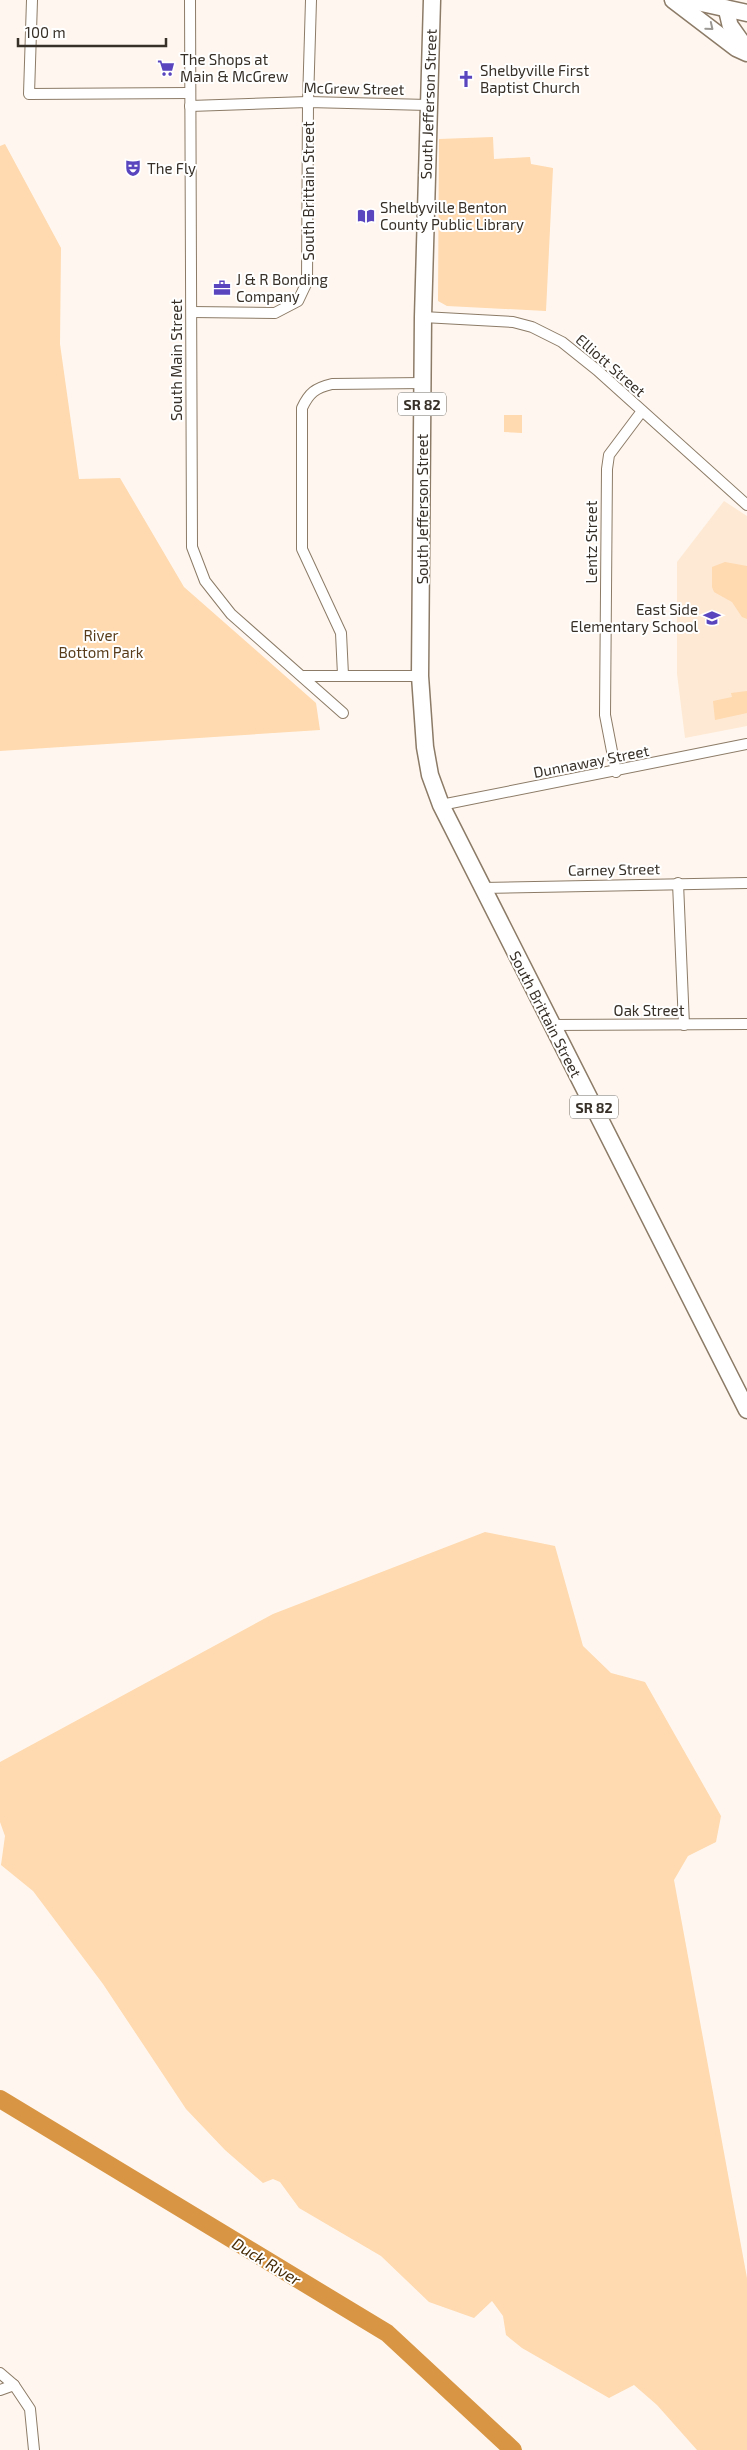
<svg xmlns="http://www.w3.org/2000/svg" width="747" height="2450" viewBox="0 0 747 2450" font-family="'Exo 2',sans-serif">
<rect width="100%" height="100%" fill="#fff7ef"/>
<path fill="#fee9d4" d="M724,501L747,516V726L685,738L677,674V562Z"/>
<g fill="#ffd9af">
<path d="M493,137L494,159L530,157L531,164L553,168L546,311L447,306L438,301L439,139Z"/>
<path d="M5,144L61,248L60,344L79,479L120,478L184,587L316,703L320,730L0,751V146Z"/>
<path d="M504,415H522V433L504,432Z"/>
<path d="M725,562L747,566V619L742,617L732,602L714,592L712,587V567Z"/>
<path d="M747,691V713L715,720L713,701L732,697L731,693Z"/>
<path d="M485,1532L555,1546L583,1646L611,1673L645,1682L721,1816L716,1842L688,1856L674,1880L747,2278V2450H697L657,2405L634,2385L609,2398L522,2348L506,2335L503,2316L492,2301L474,2318L429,2302L381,2256L299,2208L280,2182L273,2179L263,2183L225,2150L186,2109L103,1984L33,1891L1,1865L5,1836L0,1822V1762L273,1614Z"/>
</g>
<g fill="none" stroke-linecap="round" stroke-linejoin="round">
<path stroke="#d89644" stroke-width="18" d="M0,2099L387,2333L513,2450"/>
<g stroke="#8c7b67" stroke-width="12">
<g id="street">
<path d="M32,0L29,94L189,93"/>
<path d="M190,0L192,547L205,581L231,614L343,713"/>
<path d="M190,106L308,102L428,105"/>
<path d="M192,312L275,313L298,301L307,282L308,102L311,0"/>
<path d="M423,317L513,322L532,327L562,342L597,370L747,505"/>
<path d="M343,675L341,633L302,549V408C309,393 315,388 332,384L423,383"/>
<path d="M304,676H420"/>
<path d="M616,772L605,715L607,469L609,455L642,411"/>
<path d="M441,805L747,744"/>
<path d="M678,883L684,1025"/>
<path d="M482,888L747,883"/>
<path d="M551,1025L747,1024"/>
<path d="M0,2373L14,2385L30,2409L34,2450"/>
<path d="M0,2390L14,2385"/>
</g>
</g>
<g stroke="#8c7b67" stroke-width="18">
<path id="secondary" d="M726,8L730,25L747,49"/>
</g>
<g stroke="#8c7b67" stroke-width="19">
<g id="primary">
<path d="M432,0L423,317L420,676L425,747L430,775L441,805L747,1410"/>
<path d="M673,0L736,48L747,53"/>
<path d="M688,0L747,13"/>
</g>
</g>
<use href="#street" stroke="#fff" stroke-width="10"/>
<use href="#secondary" stroke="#fff" stroke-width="15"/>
<use href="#primary" stroke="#fff" stroke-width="16"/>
</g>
<defs><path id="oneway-chevron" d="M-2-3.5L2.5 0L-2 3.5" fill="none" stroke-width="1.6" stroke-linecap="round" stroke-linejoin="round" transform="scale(1.25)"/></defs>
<use stroke="#9b9894" href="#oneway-chevron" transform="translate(710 27) rotate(39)"/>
<defs>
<g id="supermarket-bare" transform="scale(1.35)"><path d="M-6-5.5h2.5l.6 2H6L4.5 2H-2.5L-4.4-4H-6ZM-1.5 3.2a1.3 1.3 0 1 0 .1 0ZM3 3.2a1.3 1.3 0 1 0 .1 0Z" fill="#5945be" stroke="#fff" stroke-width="2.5" paint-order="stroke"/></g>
<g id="church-bare" transform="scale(1.35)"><path d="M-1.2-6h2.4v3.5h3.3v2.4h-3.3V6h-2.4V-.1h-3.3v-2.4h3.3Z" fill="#5945be" stroke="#fff" stroke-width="2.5" paint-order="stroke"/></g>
<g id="theatre-bare" transform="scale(1.35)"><path d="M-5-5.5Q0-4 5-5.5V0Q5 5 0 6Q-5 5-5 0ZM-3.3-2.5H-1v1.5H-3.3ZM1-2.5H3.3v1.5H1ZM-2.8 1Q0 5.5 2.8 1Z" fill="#5945be" stroke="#fff" stroke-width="2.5" paint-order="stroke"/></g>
<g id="library-bare" transform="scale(1.35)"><path d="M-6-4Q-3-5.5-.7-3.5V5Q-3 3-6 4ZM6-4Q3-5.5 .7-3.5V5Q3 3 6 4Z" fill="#5945be" stroke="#fff" stroke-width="2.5" paint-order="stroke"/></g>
<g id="office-bare" transform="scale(1.35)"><path d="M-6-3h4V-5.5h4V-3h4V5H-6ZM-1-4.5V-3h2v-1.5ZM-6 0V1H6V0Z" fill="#5945be" stroke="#fff" stroke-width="2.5" paint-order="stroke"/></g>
<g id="school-bare" transform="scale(1.35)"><path d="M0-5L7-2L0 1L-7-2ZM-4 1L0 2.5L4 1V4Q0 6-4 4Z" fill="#5945be" stroke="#fff" stroke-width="2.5" paint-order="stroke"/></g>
</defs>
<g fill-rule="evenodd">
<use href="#supermarket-bare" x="166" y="68"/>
<use href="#church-bare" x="466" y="79"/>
<use href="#theatre-bare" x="133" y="168"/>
<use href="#library-bare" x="366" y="216"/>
<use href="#office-bare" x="222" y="288"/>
<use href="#school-bare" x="712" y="618"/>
</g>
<g text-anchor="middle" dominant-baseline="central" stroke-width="4" stroke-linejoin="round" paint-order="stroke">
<g fill="#fff" stroke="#736e68" stroke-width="1">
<rect x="398" y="392.5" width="48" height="23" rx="4"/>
<rect x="570" y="1095.5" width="48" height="23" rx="4"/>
</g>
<g font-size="14" font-weight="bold" fill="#373028">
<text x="422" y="404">SR 82</text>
<text x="594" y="1107">SR 82</text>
</g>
<g font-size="15" fill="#373028" stroke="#fff" text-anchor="start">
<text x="180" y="59">The Shops at<tspan x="180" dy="17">Main &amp; McGrew</tspan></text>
<text x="480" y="70">Shelbyville First<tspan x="480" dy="17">Baptist Church</tspan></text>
<text x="147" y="168">The Fly</text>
<text x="380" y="207">Shelbyville Benton<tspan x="380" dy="17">County Public Library</tspan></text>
<text x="236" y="279">J &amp; R Bonding<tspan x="236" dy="17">Company</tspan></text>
<text x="698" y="609" text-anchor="end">East Side<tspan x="698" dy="17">Elementary School</tspan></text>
</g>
<g font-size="15" fill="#373028" stroke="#fff">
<text transform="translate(354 88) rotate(1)">McGrew Street</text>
<text transform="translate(428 104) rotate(-88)">South Jefferson Street</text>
<text transform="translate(308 191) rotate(-90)">South Brittain Street</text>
<text transform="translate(176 360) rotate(-90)">South Main Street</text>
<text transform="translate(611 365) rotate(41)">Elliott Street</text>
<text transform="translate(422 509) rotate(-90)">South Jefferson Street</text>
<text transform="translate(591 542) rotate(-90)">Lentz Street</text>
<text transform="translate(591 761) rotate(-11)">Dunnaway Street</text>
<text transform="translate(614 869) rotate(-1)">Carney Street</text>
<text x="649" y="1010">Oak Street</text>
<text transform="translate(546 1014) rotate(63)">South Brittain Street</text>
</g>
<g font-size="15" fill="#593d1b" stroke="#fff">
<text x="101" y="635">River<tspan x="101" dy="17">Bottom Park</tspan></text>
</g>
<g font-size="16" font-style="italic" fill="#462b07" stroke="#fff">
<text transform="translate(267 2261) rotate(31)">Duck River</text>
</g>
</g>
<path d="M18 38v8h148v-8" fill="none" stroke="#373028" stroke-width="2.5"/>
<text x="25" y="38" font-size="15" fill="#373028" stroke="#ffffff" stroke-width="4" paint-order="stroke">100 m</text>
</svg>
